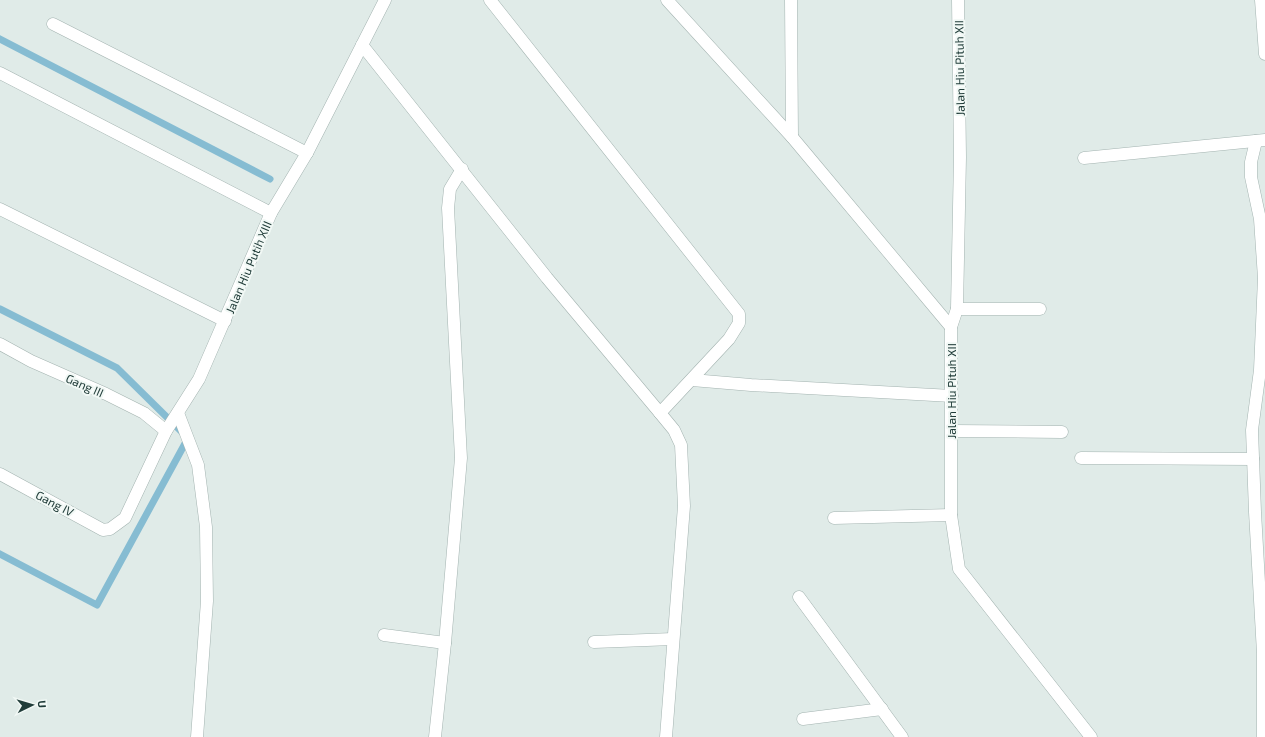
<svg xmlns="http://www.w3.org/2000/svg" width="1265" height="737" viewBox="0 0 1265 737" font-family="'Exo 2',sans-serif">
<rect width="100%" height="100%" fill="#e0ebe8"/>
<g fill="none" stroke-linecap="round" stroke-linejoin="round">
<g stroke="#86bcd2" stroke-width="7">
<path d="M0,39L270,179"/>
<path d="M0,309L117,368L188,438L97,605L0,554"/>
</g>
<g stroke="#a3b3b0" stroke-width="13">
<g id="minor">
<path d="M667,0L792,137L951,327"/>
<path d="M791,0L792,137"/>
<path d="M958,0L960,157L957,309L951,327V515L959,569L1091,737"/>
<path d="M1261,0L1265,54"/>
<path d="M53,24L307,153"/>
<path d="M362,45L547,278L660,413L729,339L739,323V314L490,0"/>
<path d="M0,73L271,213"/>
<path d="M1256,141L1251,162V177L1260,219L1264,278L1260,370L1252,430L1255,512L1263,653V737"/>
<path d="M1084,158L1265,140"/>
<path d="M0,209L225,321"/>
<path d="M957,309H1040"/>
<path d="M0,344L31,361L106,394L144,413L166,431"/>
<path d="M692,380L751,385L952,396"/>
<path d="M178,413L198,465L206,527L207,601L197,737"/>
<path d="M660,413L674,430L681,445L684,506L666,737"/>
<path d="M952,431L1062,432"/>
<path d="M1081,458L1253,459"/>
<path d="M0,474L103,530L110,529L125,518L166,431L199,379L271,213L307,153L385,0"/>
<path d="M834,518L951,515"/>
<path d="M799,597L902,737"/>
<path d="M384,635L445,643"/>
<path d="M594,642L673,639"/>
<path d="M803,719L882,709"/>
<path d="M435,737L445,643L461,458L448,208L450,189L462,169"/>
</g>
</g>
<use href="#minor" stroke="#fff" stroke-width="12"/>
</g>
<g text-anchor="middle" dominant-baseline="central" stroke-width="4" stroke-linejoin="round" paint-order="stroke">
<g font-size="12" fill="#203c39" stroke="#f1f8f5">
<text transform="translate(959 68) rotate(-91)">Jalan Hiu Pituh XII</text>
<text transform="translate(248 267) rotate(-67)">Jalan Hiu Putih XIII</text>
<text transform="translate(85 385) rotate(24)">Gang III</text>
<text transform="translate(951 391) rotate(-90)">Jalan Hiu Pituh XII</text>
<text transform="translate(55 503) rotate(28)">Gang IV</text>
</g>
</g>
<g transform="translate(32 705) rotate(85)" stroke="#f1f8f5" stroke-width="3" paint-order="stroke">
<path d="M0-3L7 15L0 10L-7 15Z" fill="#203c39"/>
<text y="-6" font-size="11" font-weight="bold" text-anchor="middle" fill="#203c39">U</text>
</g>
</svg>
